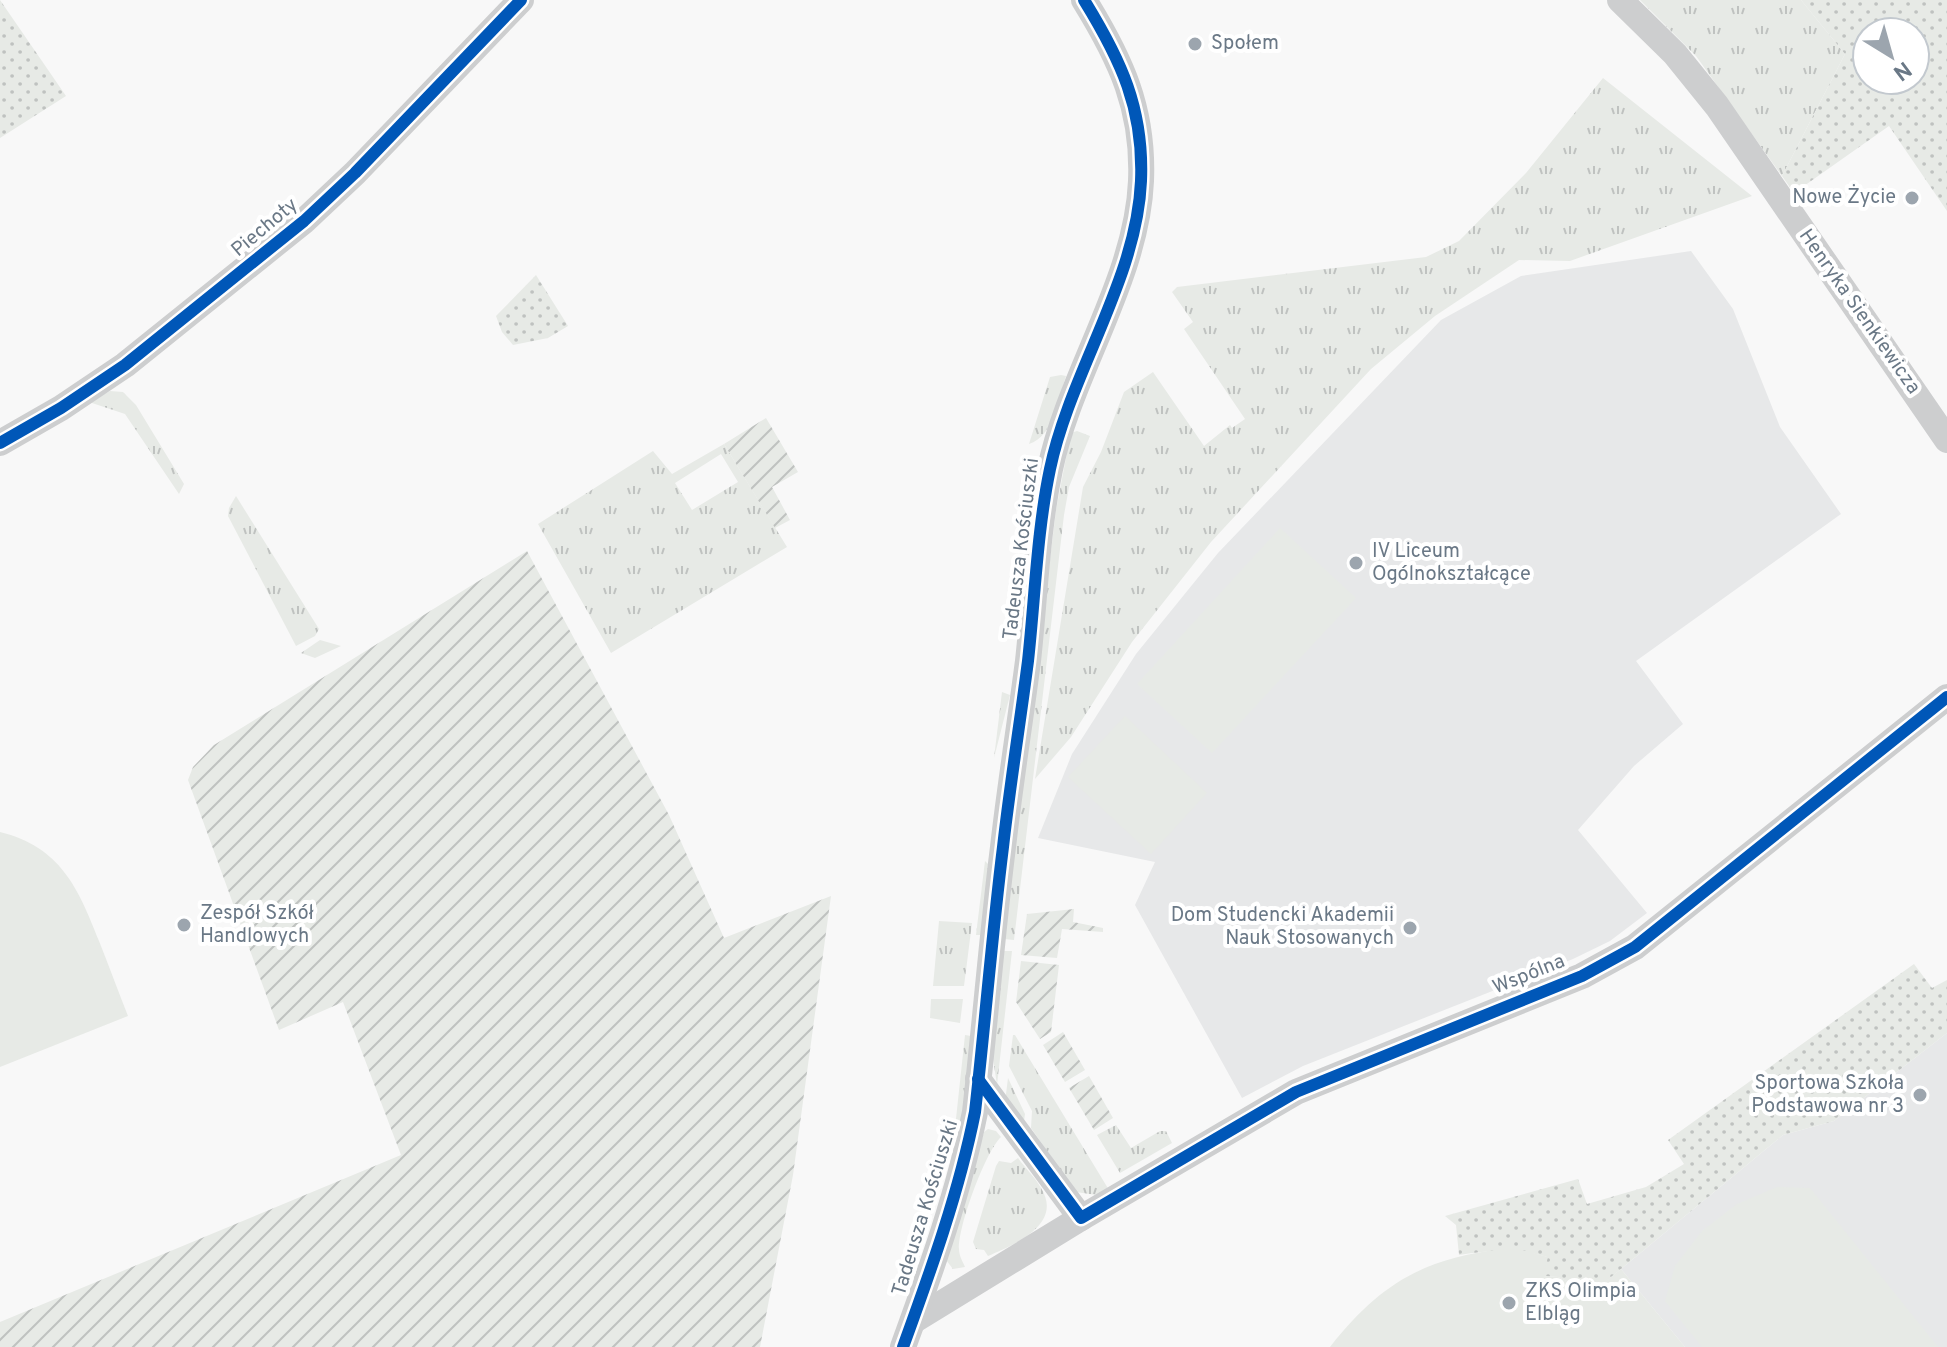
<svg xmlns="http://www.w3.org/2000/svg" width="1947" height="1347" viewBox="0 0 1947 1347" font-family="Overpass,sans-serif">
<defs>
<pattern id="grass-tufts" width="24" height="20" patternUnits="userSpaceOnUse" patternTransform="scale(2)"><rect width="24" height="20" fill="#e7eae6"/><path d="M3 7l-1-3M5 7V3M7 7l1-3M15 17l-1-3M17 17v-4M19 17l1-3" fill="none" stroke="#bfc2c0"/></pattern>
<pattern id="park-dots" width="8" height="8" patternUnits="userSpaceOnUse" patternTransform="scale(2)"><rect width="8" height="8" fill="#e7eae6"/><path d="M2 2h.1M6 6h.1" fill="none" stroke="#bfc2c0" stroke-width="1.8" stroke-linecap="round"/></pattern>
<pattern id="garden-furrows" width="10" height="10" patternUnits="userSpaceOnUse" patternTransform="scale(2)"><rect width="10" height="10" fill="#e7eae6"/><path d="M-1 1l2-2M0 10L10 0M9 11l2-2" fill="none" stroke="#bfc2c0"/></pattern>
</defs>
<rect width="100%" height="100%" fill="#f8f8f8"/>
<g fill="#e7e8e9">
<path d="M1691,251L1733,309L1780,427L1841,514L1636,661L1683,724L1634,766L1578,830L1647,913L1610,941L1573,959L1303,1066L1242,1098L1135,905L1155,862L1038,838L1072,754L1136,654L1218,553L1441,320L1521,276Z"/>
<path d="M1947,1033V1347H1685L1621,1269L1783,1135L1834,1121Z"/>
</g>
<g fill="url(#grass-tufts)" fill-rule="evenodd">
<path d="M1640,0H1801L1845,54L1782,176L1696,56Z"/>
<path d="M1603,78L1752,196L1570,261L1519,260L1435,316L1371,369L1211,542L1132,642L1071,737L1035,779L1083,487L1101,452L1124,392L1153,372L1204,446L1230,425L1232,428L1245,419L1184,329L1193,322L1172,292L1177,287L1426,257L1459,241L1526,173Z"/>
<path d="M1061,375L1066,376C1058,399 1054,436 1029,444L1050,377Z"/>
<path d="M110,391L123,392L136,405L184,484L179,494L125,414L89,402Z"/>
<path d="M1077,431L1090,436L1069,487L1064,515L1014,940L1004,939L1056,510L1070,437L1071,433Z"/>
<path d="M724,444L787,547L611,653L538,524L653,451L672,474ZM721,454L738,482L692,510L675,483Z"/>
<path d="M1026,459L1038,469L1021,613L1012,614L1028,485L1024,466Z"/>
<path d="M236,496L319,629L315,636L296,646L228,516L229,508Z"/>
<path d="M320,640L341,646L315,658L301,653Z"/>
<path d="M1002,692L1010,695L994,758Z"/>
<path d="M985,861L988,864L983,935H976Z"/>
<path d="M939,921L972,923L964,986H933Z"/>
<path d="M1003,951H1012L997,1085L993,1058Z"/>
<path d="M931,999H963L960,1023L930,1018Z"/>
<path d="M965,1035L971,1036L962,1123L955,1128Z"/>
<path d="M1013,1035H1015L1109,1190L1096,1195L1076,1192L1031,1128L1032,1111L1009,1066Z"/>
<path d="M1008,1078L1025,1114L1024,1121L1005,1102Z"/>
<path d="M1116,1125L1131,1148L1160,1131H1166L1172,1143L1120,1173L1097,1135Z"/>
<path d="M988,1129L996,1131L1001,1137C985,1152 958,1227 959,1249C959,1256 963,1262 965,1267L953,1269L946,1260L984,1132Z"/>
<path d="M1018,1158C1025,1168 1035,1177 1041,1188C1064,1225 1013,1245 988,1256L984,1250L976,1249L973,1242L996,1166L999,1161L1011,1163Z"/>
</g>
<g fill="url(#park-dots)" fill-rule="evenodd">
<path d="M0,0L66,96L0,138Z"/>
<path d="M1801,0H1947V211L1889,126L1794,193L1782,176L1845,54ZM1867,32H1915V80H1867Z"/>
<path d="M536,275L568,326L548,338L513,345L502,332L496,316Z"/>
<path d="M1914,964L1932,988L1947,980V1033L1834,1121L1783,1135L1592,1293L1558,1277L1542,1276L1547,1257C1516,1248 1491,1250 1459,1255L1456,1225L1445,1216L1578,1179L1587,1204L1646,1187L1684,1164L1668,1140Z"/>
</g>
<g fill="url(#garden-furrows)">
<path d="M766,418L798,472L772,487L790,520L775,528L724,444Z"/>
<path d="M527,551L669,815L724,938L831,896L793,1175L760,1347H0V1322L401,1155L343,1002L279,1030L188,780L193,767L214,745Z"/>
<path d="M1074,909L1073,922L1103,928V932L1062,929L1057,958L1021,955L1027,914Z"/>
<path d="M1021,961L1059,965L1051,1032L1040,1039L1016,1002Z"/>
<path d="M1063,1032L1085,1070L1065,1082L1043,1045Z"/>
<path d="M1089,1076L1113,1118L1094,1130L1069,1088Z"/>
</g>
<g fill="#e7eae6">
<path d="M1280,528L1356,598L1212,753L1137,684Z"/>
<path d="M1125,716L1207,793L1151,854L1068,777Z"/>
<path d="M0,832C60,847 78,887 99,941C109,966 118,991 128,1016L0,1067Z"/>
<path d="M1777,1187L1810,1188L1938,1347H1702L1665,1301L1675,1266L1702,1231L1737,1204Z"/>
<path d="M1502,1249L1522,1250L1548,1257L1543,1276L1558,1277L1592,1292L1621,1269L1685,1347H1330C1380,1284 1422,1259 1502,1249Z"/>
</g>
<g fill="none" stroke-linecap="round" stroke-linejoin="round">
<g stroke="#cdcecf" stroke-width="26">
<path d="M1620,0L1675,54L1717,106L1947,440"/>
<path d="M0,443L61,408L125,365L304,221L355,173L521,0"/>
<path d="M978,1079L1081,1218"/>
<path d="M913,1321L1081,1218L1296,1092L1582,976L1635,947L1947,697"/>
<path d="M903,1347C931,1270 959,1192 975,1112C985,1024 992,935 1003,847C1010,785 1020,723 1028,661C1035,597 1037,531 1050,469C1070,373 1137,279 1141,181C1144,109 1121,60 1084,0"/>
</g>
<g stroke="#fff" stroke-width="17">
<g id="cycleway">
<path d="M0,443L61,408L125,365L304,221L355,173L521,0"/>
<path d="M978,1079L1081,1218L1296,1092L1582,976L1635,947L1947,697"/>
<path d="M903,1347C931,1270 959,1192 975,1112C985,1024 992,935 1003,847C1010,785 1020,723 1028,661C1035,597 1037,531 1050,469C1070,373 1137,279 1141,181C1144,109 1121,60 1084,0"/>
</g>
</g>
<use href="#cycleway" stroke="#0057b8" stroke-width="12"/>
</g>
<g fill="#9ca5ae" stroke="#fff" stroke-width="3">
<circle cx="1195" cy="44" r="8"/>
<circle cx="1912" cy="198" r="8"/>
<circle cx="1356" cy="563" r="8"/>
<circle cx="184" cy="925" r="8"/>
<circle cx="1410" cy="928" r="8"/>
<circle cx="1920" cy="1095" r="8"/>
<circle cx="1509" cy="1303" r="8"/>
</g>
<g text-anchor="middle" dominant-baseline="central" stroke-width="8" stroke-linejoin="round" paint-order="stroke">
<g font-size="20" fill="#6a7886" stroke="#fff" text-anchor="start">
<text x="1211" y="44">Społem</text>
<text x="1896" y="198" text-anchor="end">Nowe Życie</text>
<text x="1372" y="552">IV Liceum<tspan x="1372" dy="23">Ogólnokształcące</tspan></text>
<text x="200" y="914">Zespół Szkół<tspan x="200" dy="23">Handlowych</tspan></text>
<text x="1394" y="916" text-anchor="end">Dom Studencki Akademii<tspan x="1394" dy="23">Nauk Stosowanych</tspan></text>
<text x="1904" y="1084" text-anchor="end">Sportowa Szkoła<tspan x="1904" dy="23">Podstawowa nr 3</tspan></text>
<text x="1525" y="1292">ZKS Olimpia<tspan x="1525" dy="23">Elbląg</tspan></text>
</g>
<g font-size="20" fill="#6a7886" stroke="#fff">
<text transform="translate(265 228) rotate(-40)">Piechoty</text>
<text transform="translate(1859 312) rotate(55)">Henryka Sienkiewicza</text>
<text transform="translate(1022 549) rotate(-83)">Tadeusza Kościuszki</text>
<text transform="translate(1529 975) rotate(-22)">Wspólna</text>
<text transform="translate(926 1208) rotate(-73)">Tadeusza Kościuszki</text>
</g>
</g>
<g transform="translate(1891 56) rotate(143)"><circle r="38" fill="#ffffff" stroke="#c3c9cf" stroke-width="2"/>
<path d="M0-6L14 30L0 20L-14 30Z" fill="#9ca5ae"/>
<text y="-12" font-size="22" font-weight="bold" text-anchor="middle" fill="#6a7886">N</text>
</g>
</svg>
